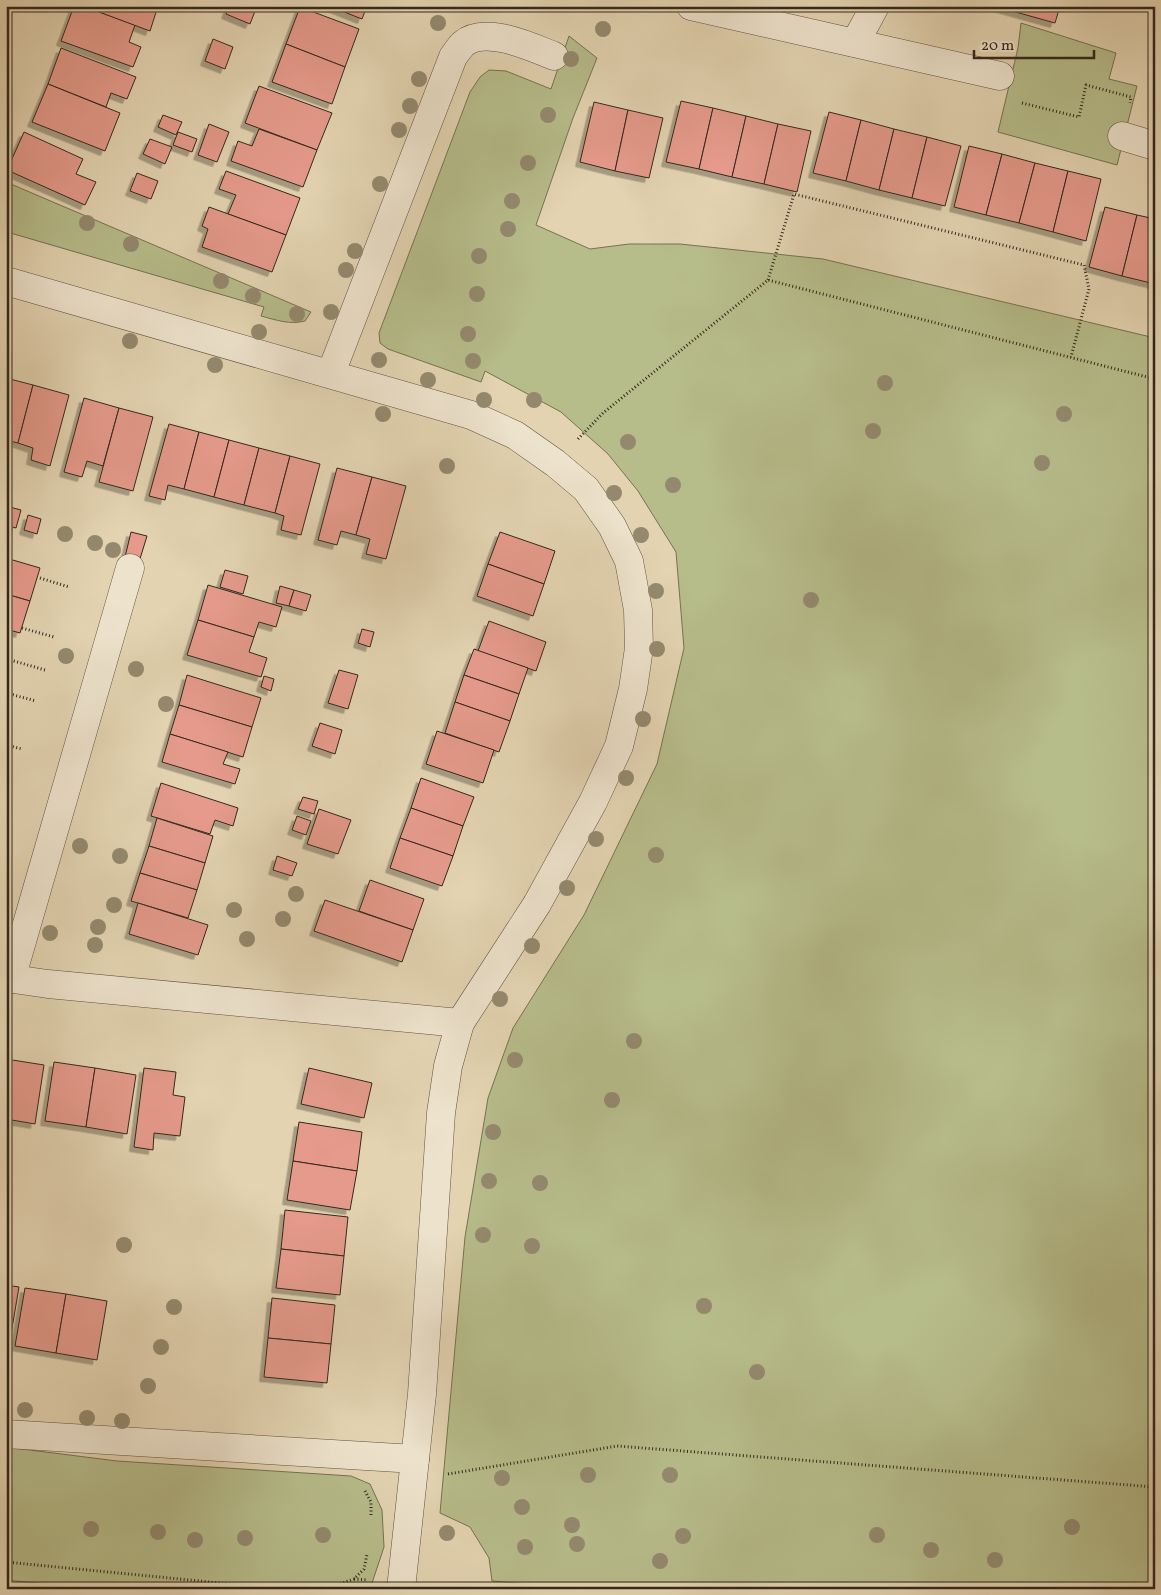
<svg xmlns="http://www.w3.org/2000/svg" width="1161" height="1595" viewBox="0 0 1161 1595" font-family="Vollkorn,serif">
<defs>
<filter id="shadow"><feDropShadow dx="-4.5" dy="4.5" stdDeviation="0" flood-color="#0004"/></filter>
</defs>
<rect width="100%" height="100%" fill="#e3d3b1"/>
<filter id="stains"><feTurbulence type="fractalNoise" baseFrequency=".004" numOctaves="4"/><feColorMatrix values="0 0 0 0 .2 0 0 0 0 .09 0 0 0 0 .02 0 0 0 .5 -.17"/></filter>
<radialGradient id="worn" r=".72"><stop offset=".6" stop-color="#630" stop-opacity="0"/><stop offset="1" stop-color="#630" stop-opacity=".3"/></radialGradient>
<g fill="#b6bc8a" stroke="#757253">
<path d="M1021,23L1116,53L1109,79L1137,86L1117,165L998,132L1018,48Z"/>
<path d="M569,36L597,58L573,118L536,225L590,249L629,244H680L823,259L1155,338V1589H589L492,1581L489,1558L470,1527L440,1513L465,1237L488,1098L513,1028L584,915L657,764L684,648L676,552L638,491L608,454L561,412L485,371L481,382L388,349L380,343L379,333L470,92L480,77L489,70L506,71L551,89Z"/>
<path d="M6,182L311,312L305,321C290,325 276,320 261,316L264,307L7,232L6,233Z"/>
<path d="M6,1447L117,1461L351,1476L370,1484L382,1510L384,1547L371,1586L368,1589H96L6,1580Z"/>
</g>
<g fill="#e59a8b" stroke="#34281c" filter="url(#shadow)">
<path d="M74,6H83L135,25L129,42L141,47L133,67L61,41Z"/>
<path d="M83,6H158L150,31Z"/>
<path d="M229,6H257L250,24L226,14Z"/>
<path d="M329,6H367L362,19Z"/>
<path d="M994,6H1060L1055,23Z"/>
<path d="M300,7L359,29L345,67L286,44Z"/>
<path d="M213,39L233,47L225,69L205,61Z"/>
<path d="M286,44L345,67L332,104L272,82Z"/>
<path d="M61,48L136,77L127,99L111,93L106,107L48,84Z"/>
<path d="M48,84L120,113L105,151L32,122Z"/>
<path d="M259,86L332,113L317,150L245,123Z"/>
<path d="M681,101L713,108L699,169L666,162Z"/>
<path d="M594,102L628,110L615,171L580,162Z"/>
<path d="M713,108L746,116L732,177L699,169Z"/>
<path d="M628,110L663,118L649,178L615,171Z"/>
<path d="M829,112L861,120L846,181L813,173Z"/>
<path d="M163,115L182,122L176,135L158,127Z"/>
<path d="M746,116L778,124L764,184L732,177Z"/>
<path d="M861,120L894,129L879,190L846,181Z"/>
<path d="M209,124L229,132L217,162L198,155Z"/>
<path d="M778,124L811,131L797,192L764,184Z"/>
<path d="M259,129L317,150L303,187L231,161L238,141L252,146Z"/>
<path d="M894,129L927,137L912,198L879,190Z"/>
<path d="M24,132L83,159L76,174L96,182L85,205L7,170Z"/>
<path d="M178,132L197,139L192,152L173,145Z"/>
<path d="M927,137L961,146L945,206L912,198Z"/>
<path d="M150,139L172,147L165,164L143,154Z"/>
<path d="M969,146L1002,154L986,215L954,207Z"/>
<path d="M1002,154L1035,163L1019,223L986,215Z"/>
<path d="M1035,163L1068,171L1053,232L1019,223Z"/>
<path d="M226,171L300,198L286,235L228,214L236,195L219,189Z"/>
<path d="M1068,171L1101,179L1086,241L1053,232Z"/>
<path d="M137,173L158,181L151,199L130,191Z"/>
<path d="M209,207L286,235L272,272L202,247L208,229L202,226Z"/>
<path d="M1105,207L1137,215L1122,276L1089,267Z"/>
<path d="M1137,215L1155,219V284L1122,276Z"/>
<path d="M6,378L33,385L18,443L6,440Z"/>
<path d="M33,385L69,395L50,466L31,460L33,448L18,443Z"/>
<path d="M84,398L119,408L103,466L87,461L82,477L64,472Z"/>
<path d="M119,408L153,417L133,491L99,482Z"/>
<path d="M169,424L199,432L184,489L168,485L165,500L149,496Z"/>
<path d="M199,432L229,440L214,497L184,489Z"/>
<path d="M229,440L259,448L244,505L214,497Z"/>
<path d="M259,448L290,456L275,513L244,505Z"/>
<path d="M290,456L320,464L301,535L281,530L284,516L275,513Z"/>
<path d="M337,468L372,477L356,535L341,531L337,545L318,540Z"/>
<path d="M372,477L406,486L386,559L366,554L370,539L356,535Z"/>
<path d="M6,506L21,510L16,528L6,525Z"/>
<path d="M28,515L41,519L37,534L24,530Z"/>
<path d="M131,532L147,536L139,562L125,557Z"/>
<path d="M500,532L555,551L544,584L488,564Z"/>
<path d="M6,558L40,568L30,601L6,594Z"/>
<path d="M488,564L544,584L533,616L477,596Z"/>
<path d="M225,570L248,576L243,594L220,587Z"/>
<path d="M208,585L282,607L276,627L259,622L254,637L198,620Z"/>
<path d="M280,586L294,590L289,606L276,603Z"/>
<path d="M294,590L311,595L306,611L289,606Z"/>
<path d="M6,594L30,601L20,633L6,629Z"/>
<path d="M198,620L254,637L249,652L267,658L261,677L187,655Z"/>
<path d="M489,621L546,642L536,671L478,651Z"/>
<path d="M362,629L374,632L370,647L358,643Z"/>
<path d="M474,649L528,668L519,694L464,675Z"/>
<path d="M339,670L358,675L348,709L328,703Z"/>
<path d="M187,675L261,698L252,727L179,705Z"/>
<path d="M464,675L519,694L510,721L455,702Z"/>
<path d="M264,676L274,679L271,691L261,687Z"/>
<path d="M455,702L510,721L499,752L445,733Z"/>
<path d="M179,705L252,727L243,757L170,734Z"/>
<path d="M320,723L342,730L335,754L312,746Z"/>
<path d="M437,731L494,750L483,783L426,764Z"/>
<path d="M170,734L228,752L223,764L240,769L235,784L162,762Z"/>
<path d="M421,778L474,797L463,826L411,808Z"/>
<path d="M161,783L238,808L233,826L215,820L210,834L151,816Z"/>
<path d="M303,797L318,801L314,814L298,809Z"/>
<path d="M411,808L463,826L453,856L400,838Z"/>
<path d="M319,809L351,820L338,854L307,844Z"/>
<path d="M297,816L311,821L306,835L292,830Z"/>
<path d="M157,818L213,836L205,863L149,846Z"/>
<path d="M400,838L453,856L442,886L390,868Z"/>
<path d="M149,846L205,863L197,890L140,873Z"/>
<path d="M277,856L297,863L292,876L273,870Z"/>
<path d="M140,873L197,890L188,918L131,901Z"/>
<path d="M370,880L424,899L413,930L359,911Z"/>
<path d="M325,900L413,930L402,962L314,931Z"/>
<path d="M138,903L208,925L198,955L129,934Z"/>
<path d="M6,1059L44,1065L35,1124L6,1119Z"/>
<path d="M54,1062L95,1068L86,1127L45,1121Z"/>
<path d="M95,1068L136,1075L127,1134L86,1127Z"/>
<path d="M144,1068L176,1072L173,1095L185,1097L180,1136L154,1133L153,1150L134,1147Z"/>
<path d="M309,1068L372,1083L364,1118L301,1104Z"/>
<path d="M299,1122L362,1132L357,1171L293,1161Z"/>
<path d="M293,1161L357,1171L350,1210L287,1200Z"/>
<path d="M285,1210L348,1217L344,1256L281,1249Z"/>
<path d="M281,1249L344,1256L340,1295L276,1288Z"/>
<path d="M6,1285L19,1287L9,1346L6,1345Z"/>
<path d="M25,1288L66,1294L56,1353L15,1346Z"/>
<path d="M66,1294L107,1301L97,1360L56,1353Z"/>
<path d="M272,1298L335,1305L331,1344L268,1338Z"/>
<path d="M268,1338L331,1344L327,1383L264,1377Z"/>
</g>
<g fill="none" stroke-linecap="round" stroke-linejoin="round">
<g stroke="#605341" stroke-width="29">
<g id="minor">
<path d="M691,6L1000,76"/>
<path d="M855,43L875,6"/>
<path d="M1122,136L1155,146"/>
<path d="M6,281L471,415L515,435L555,463L586,489L612,526L629,561L638,610L639,648L633,689L619,746L593,802L537,904L460,1023L448,1066L441,1113L422,1394L401,1589"/>
<path d="M331,373L453,57C456,53 459,48 463,44C485,25 531,47 554,56"/>
<path d="M6,978L48,984L460,1023"/>
<path d="M11,979L130,568"/>
<path d="M6,1434L415,1459"/>
</g>
</g>
<g stroke="#34281c" stroke-width="3" stroke-dasharray="1 2.5" stroke-linecap="butt">
<path d="M1022,103L1079,117L1086,85L1131,97L1130,103"/>
<path d="M768,280L794,194L1084,265L1089,289L1071,357"/>
<path d="M578,439L603,413L768,280L1155,379"/>
<path d="M40,578L69,587"/>
<path d="M22,628L54,637"/>
<path d="M7,659L45,670"/>
<path d="M6,693L36,701"/>
<path d="M6,745L22,749"/>
<path d="M6,779L12,781"/>
<path d="M448,1474L617,1446L1155,1487"/>
<path d="M365,1491L371,1502V1516"/>
<path d="M6,1562L251,1586L328,1588L354,1579L364,1569L367,1554"/>
<path d="M354,1579L368,1580"/>
<path d="M436,1587L455,1589"/>
</g>
<use href="#minor" stroke="#ede2cc" stroke-width="28"/>
</g>
<g fill="#94896e">
<circle cx="438" cy="23" r="8"/>
<circle cx="603" cy="29" r="8"/>
<circle cx="571" cy="59" r="8"/>
<circle cx="419" cy="79" r="8"/>
<circle cx="410" cy="106" r="8"/>
<circle cx="548" cy="115" r="8"/>
<circle cx="399" cy="130" r="8"/>
<circle cx="528" cy="163" r="8"/>
<circle cx="380" cy="184" r="8"/>
<circle cx="512" cy="201" r="8"/>
<circle cx="87" cy="223" r="8"/>
<circle cx="508" cy="229" r="8"/>
<circle cx="131" cy="244" r="8"/>
<circle cx="355" cy="251" r="8"/>
<circle cx="479" cy="256" r="8"/>
<circle cx="346" cy="270" r="8"/>
<circle cx="221" cy="281" r="8"/>
<circle cx="477" cy="294" r="8"/>
<circle cx="253" cy="296" r="8"/>
<circle cx="331" cy="312" r="8"/>
<circle cx="297" cy="314" r="8"/>
<circle cx="259" cy="332" r="8"/>
<circle cx="468" cy="334" r="8"/>
<circle cx="130" cy="341" r="8"/>
<circle cx="379" cy="360" r="8"/>
<circle cx="473" cy="361" r="8"/>
<circle cx="215" cy="365" r="8"/>
<circle cx="428" cy="380" r="8"/>
<circle cx="885" cy="383" r="8"/>
<circle cx="484" cy="400" r="8"/>
<circle cx="534" cy="400" r="8"/>
<circle cx="383" cy="414" r="8"/>
<circle cx="1064" cy="414" r="8"/>
<circle cx="873" cy="431" r="8"/>
<circle cx="628" cy="442" r="8"/>
<circle cx="1042" cy="463" r="8"/>
<circle cx="447" cy="466" r="8"/>
<circle cx="673" cy="485" r="8"/>
<circle cx="614" cy="493" r="8"/>
<circle cx="65" cy="534" r="8"/>
<circle cx="641" cy="535" r="8"/>
<circle cx="95" cy="543" r="8"/>
<circle cx="113" cy="550" r="8"/>
<circle cx="656" cy="591" r="8"/>
<circle cx="811" cy="600" r="8"/>
<circle cx="657" cy="649" r="8"/>
<circle cx="66" cy="656" r="8"/>
<circle cx="136" cy="669" r="8"/>
<circle cx="166" cy="704" r="8"/>
<circle cx="643" cy="719" r="8"/>
<circle cx="626" cy="778" r="8"/>
<circle cx="596" cy="839" r="8"/>
<circle cx="80" cy="846" r="8"/>
<circle cx="656" cy="855" r="8"/>
<circle cx="120" cy="856" r="8"/>
<circle cx="567" cy="888" r="8"/>
<circle cx="296" cy="894" r="8"/>
<circle cx="114" cy="905" r="8"/>
<circle cx="234" cy="910" r="8"/>
<circle cx="283" cy="919" r="8"/>
<circle cx="98" cy="927" r="8"/>
<circle cx="50" cy="933" r="8"/>
<circle cx="247" cy="939" r="8"/>
<circle cx="95" cy="945" r="8"/>
<circle cx="532" cy="946" r="8"/>
<circle cx="500" cy="999" r="8"/>
<circle cx="634" cy="1041" r="8"/>
<circle cx="515" cy="1060" r="8"/>
<circle cx="612" cy="1100" r="8"/>
<circle cx="493" cy="1132" r="8"/>
<circle cx="489" cy="1181" r="8"/>
<circle cx="540" cy="1183" r="8"/>
<circle cx="483" cy="1235" r="8"/>
<circle cx="124" cy="1245" r="8"/>
<circle cx="532" cy="1246" r="8"/>
<circle cx="704" cy="1306" r="8"/>
<circle cx="174" cy="1307" r="8"/>
<circle cx="161" cy="1347" r="8"/>
<circle cx="757" cy="1372" r="8"/>
<circle cx="148" cy="1386" r="8"/>
<circle cx="25" cy="1410" r="8"/>
<circle cx="87" cy="1418" r="8"/>
<circle cx="122" cy="1421" r="8"/>
<circle cx="588" cy="1475" r="8"/>
<circle cx="670" cy="1475" r="8"/>
<circle cx="502" cy="1478" r="8"/>
<circle cx="522" cy="1507" r="8"/>
<circle cx="572" cy="1525" r="8"/>
<circle cx="1072" cy="1527" r="8"/>
<circle cx="91" cy="1529" r="8"/>
<circle cx="158" cy="1532" r="8"/>
<circle cx="447" cy="1533" r="8"/>
<circle cx="323" cy="1535" r="8"/>
<circle cx="877" cy="1535" r="8"/>
<circle cx="683" cy="1536" r="8"/>
<circle cx="245" cy="1538" r="8"/>
<circle cx="195" cy="1540" r="8"/>
<circle cx="577" cy="1544" r="8"/>
<circle cx="525" cy="1547" r="8"/>
<circle cx="931" cy="1550" r="8"/>
<circle cx="995" cy="1560" r="8"/>
<circle cx="660" cy="1561" r="8"/>
</g>
<rect width="1161" height="1595" fill="none" stroke="#e3d3b1" stroke-width="25"/>
<rect x="8" y="8" width="1146" height="1580" fill="none" stroke="#34281c" stroke-width="2.5"/>
<rect x="12" y="12" width="1136" height="1570" fill="none" stroke="#34281c"/>
<path d="M974 50v8h120v-8" fill="none" stroke="#34281c" stroke-width="2.5"/>
<text x="981" y="50" font-size="15" fill="#34281c" stroke="#ede2cc" stroke-width="4" paint-order="stroke">20 m</text>
<rect width="100%" height="100%" filter="url(#stains)"/>
<rect width="100%" height="100%" fill="url(#worn)"/>
</svg>
